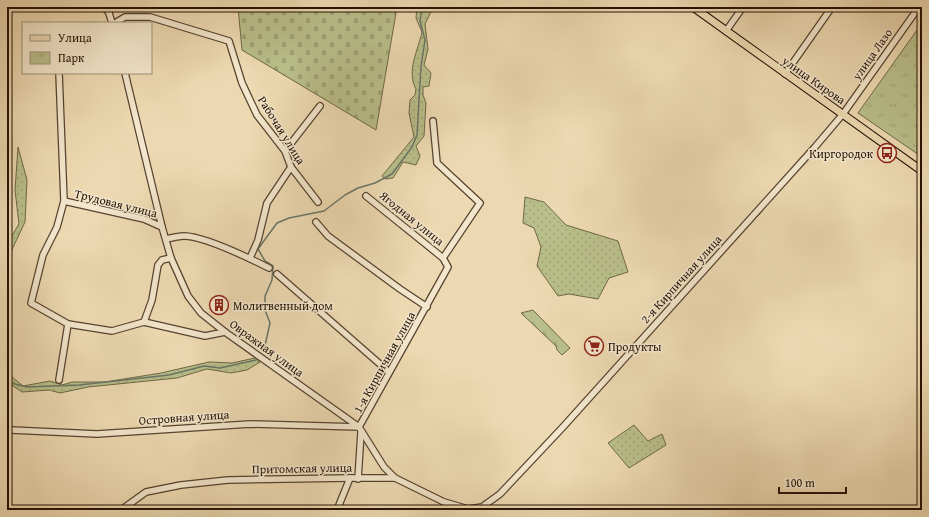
<svg xmlns="http://www.w3.org/2000/svg" width="929" height="517" viewBox="0 0 929 517" font-family="'Gentium Book Plus',serif">
<defs>
<pattern id="grass-dots" width="8" height="8" patternUnits="userSpaceOnUse"><rect width="8" height="8" fill="#b9bf8a"/><path d="M2 2h.1M6 6h.1" fill="none" stroke="#9fa376" stroke-width="1.8" stroke-linecap="round"/></pattern>
<pattern id="forest-firs" width="22" height="20" patternUnits="userSpaceOnUse"><rect width="22" height="20" fill="#b9bf8a"/><path d="M5 1l3.5 6h-7zM16 11l3.5 6h-7z" fill="#9fa376"/></pattern>
<pattern id="cemetery-stones" width="16" height="16" patternUnits="userSpaceOnUse"><rect width="16" height="16" fill="#b9bf8a"/><path d="M2 7V4a2 2 0 0 1 4 0v3zM10 15v-3a2 2 0 0 1 4 0v3z" fill="#9fa376"/></pattern>
<pattern id="park-tufts" width="24" height="20" patternUnits="userSpaceOnUse"><rect width="24" height="20" fill="#b9bf8a"/><path d="M3 7l-1-3M5 7V3M7 7l1-3M15 17l-1-3M17 17v-4M19 17l1-3" fill="none" stroke="#9fa376"/></pattern>
</defs>
<rect width="100%" height="100%" fill="#edd9b1"/>
<filter id="stains"><feTurbulence type="fractalNoise" baseFrequency=".005" numOctaves="4"/><feColorMatrix values="0 0 0 0 .2 0 0 0 0 .09 0 0 0 0 .02 0 0 0 .5 -.17"/></filter>
<radialGradient id="worn" r=".72"><stop offset=".6" stop-color="#630" stop-opacity="0"/><stop offset="1" stop-color="#630" stop-opacity=".3"/></radialGradient>
<g fill="url(#grass-dots)" stroke="#6e6848">
<path d="M417,7H430L431,12L425,24L428,49L424,65L431,73L429,86L423,87V95L426,103L424,136L416,146L420,156L416,165L403,162L393,178L385,179L382,176L414,137L409,113L410,100L415,95L416,89C406,71 418,51 422,32L416,18Z"/>
<path d="M18,147L27,180L25,222L9,256L7,253V244L19,224L15,190Z"/>
<path d="M525,197L544,202L566,225L618,241L628,272L609,278L598,299L569,294L558,296L537,266L541,247L534,228L523,223Z"/>
<path d="M255,358L260,362L247,370L231,373L207,369L177,378L88,387L60,393L49,390L22,392L10,384L7,385V377H12L23,386L50,381L62,385L72,382H105L161,373L209,362L232,363Z"/>
<path d="M634,425L648,441L662,434L666,445L629,468L608,443Z"/>
</g>
<path fill="url(#forest-firs)" stroke="#6e6848" d="M533,310L570,348L562,355L557,350L556,346L521,313Z"/>
<path fill="url(#cemetery-stones)" stroke="#6e6848" d="M238,7H397L376,130L242,50Z"/>
<path fill="url(#park-tufts)" stroke="#6e6848" d="M922,23V157L858,113Z"/>
<g fill="none" stroke-linecap="round" stroke-linejoin="round">
<g stroke="#6a7668" stroke-width="1.5">
<path d="M264,350L270,323L265,310V296L272,280L273,266L265,261L258,249L277,223L289,218L324,211L345,195L358,188L375,183L392,174L412,147L417,135L421,66L425,40L420,21L422,7"/>
<path d="M7,382L27,387L79,385L169,375L204,366L220,368L256,360"/>
</g>
<g stroke="#564330" stroke-width="8">
<g id="minor">
<path d="M104,7L109,13L112,23"/>
<path d="M115,23L125,17H150L229,41L242,83L257,115L285,151L291,167L318,202"/>
<path d="M726,31L743,7"/>
<path d="M59,73L64,201L57,227L43,255L31,303L68,324L112,331L144,322L205,336L225,332"/>
<path d="M125,73L162,227L171,258L188,296L201,313L225,332L359,427L384,467L395,478"/>
<path d="M785,74L832,7"/>
<path d="M433,121L437,163L480,203L443,258"/>
<path d="M285,151L320,106"/>
<path d="M64,201L144,219L162,227"/>
<path d="M316,222L328,236L400,289L427,307"/>
<path d="M166,239C172,238 178,236 184,236C205,236 249,258 269,268"/>
<path d="M250,258L258,240L267,203L291,167"/>
<path d="M277,274L389,372"/>
<path d="M144,322L152,300L158,265L162,260L171,258"/>
<path d="M59,380L68,324"/>
<path d="M359,427L448,267L443,258L366,196"/>
<path d="M11,430L97,434L250,424L359,427"/>
<path d="M358,479L361,432"/>
<path d="M121,510L146,492L181,485L228,480L350,478H395L444,502L468,509L482,507L500,494L563,427L815,147L843,114L919,7"/>
<path d="M337,510L350,478"/>
</g>
</g>
<g stroke="#241105" stroke-width="9">
<path id="major" d="M693,7L922,171"/>
</g>
<use href="#minor" stroke="#f3e6cc" stroke-width="5.5"/>
<use href="#major" stroke="#edd9b1" stroke-width="7"/>
</g>
<defs>
<g id="bus-ring" transform="scale(1)"><circle r="9.5" fill="#f3e6cc" stroke="#8f2418" stroke-width="1.5"/><path d="M-5-6H5V4H4V6H2V4H-2V6H-4V4H-5ZM-3.5-4V0h7V-4ZM-3.5 1.2v1.5H-2V1.2ZM2 1.2v1.5H3.5V1.2Z" fill="#8f2418"/></g>
<g id="building-ring" transform="scale(1)"><circle r="9.5" fill="#f3e6cc" stroke="#8f2418" stroke-width="1.5"/><path d="M-4-6H4V6H1V3H-1V6H-4ZM-2.5-4.3h1.7v1.8h-1.7ZM.8-4.3h1.7v1.8H.8ZM-2.5-1h1.7V.8h-1.7ZM.8-1h1.7V.8H.8Z" fill="#8f2418"/></g>
<g id="supermarket-ring" transform="scale(1)"><circle r="9.5" fill="#f3e6cc" stroke="#8f2418" stroke-width="1.5"/><path d="M-6-5.5h2.5l.6 2H6L4.5 2H-2.5L-4.4-4H-6ZM-1.5 3.2a1.3 1.3 0 1 0 .1 0ZM3 3.2a1.3 1.3 0 1 0 .1 0Z" fill="#8f2418"/></g>
</defs>
<g fill-rule="evenodd">
<use href="#bus-ring" x="887" y="153"/>
<use href="#building-ring" x="219" y="305"/>
<use href="#supermarket-ring" x="594" y="346"/>
</g>
<g text-anchor="middle" dominant-baseline="central" stroke-width="3" stroke-linejoin="round" paint-order="stroke">
<g font-size="12" fill="#241105" stroke="#f3e6cc">
<text transform="translate(872 54) rotate(-55)">улица Лазо</text>
<text transform="translate(814 80) rotate(35)">улица Кирова</text>
<text transform="translate(282 130) rotate(58)">Рабочая улица</text>
<text transform="translate(116 203) rotate(14)">Трудовая улица</text>
<text transform="translate(412 218) rotate(39)">Ягодная улица</text>
<text transform="translate(681 279) rotate(-48)">2-я Кирпичная улица</text>
<text transform="translate(267 348) rotate(36)">Овражная улица</text>
<text transform="translate(384 362) rotate(-61)">1-я Кирпичная улица</text>
<text transform="translate(184 417) rotate(-4)">Островная улица</text>
<text transform="translate(302 468) rotate(-1)">Притомская улица</text>
</g>
<g font-size="12" fill="#241105" stroke="#f3e6cc" text-anchor="start">
<text x="873" y="153" text-anchor="end">Киргородок</text>
<text x="233" y="305">Молитвенный дом</text>
<text x="608" y="346">Продукты</text>
</g>
</g>
<rect width="929" height="517" fill="none" stroke="#edd9b1" stroke-width="24"/>
<rect x="8" y="8" width="913" height="501" fill="none" stroke="#241105" stroke-width="2"/>
<rect x="12" y="12" width="905" height="493" fill="none" stroke="#241105"/>
<rect x="22" y="22" width="130" height="52" fill="#f3e6cc" stroke="#a0917c"/>
<rect x="30" y="35" width="20" height="6" fill="#edd9b1" stroke="#a0917c"/>
<text x="58" y="42" font-size="12" fill="#241105">Улица</text>
<rect x="30" y="52" width="20" height="12" fill="url(#park-tufts)" stroke="#a0917c"/>
<text x="58" y="62" font-size="12" fill="#241105">Парк</text>
<path d="M779 487v6h67v-6" fill="none" stroke="#241105" stroke-width="2"/>
<text x="785" y="487" font-size="12" fill="#241105" stroke="#f3e6cc" stroke-width="3" paint-order="stroke">100 m</text>
<rect width="100%" height="100%" filter="url(#stains)"/>
<rect width="100%" height="100%" fill="url(#worn)"/>
</svg>
